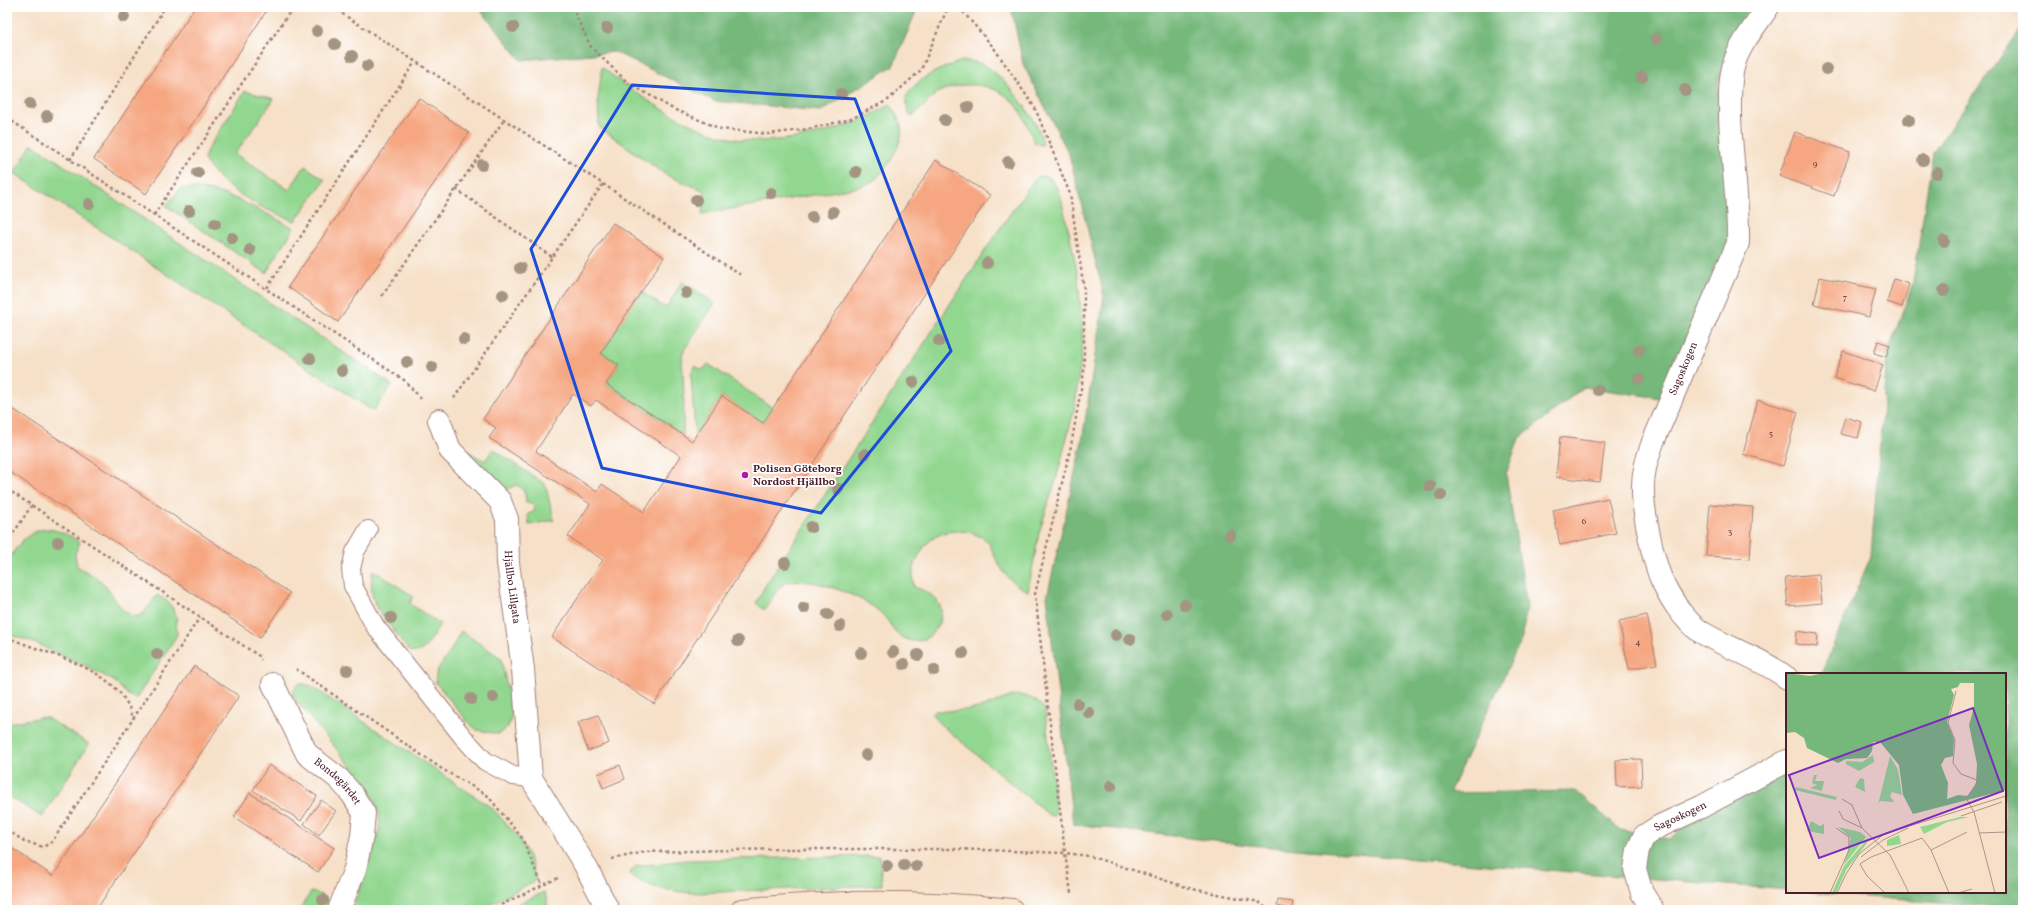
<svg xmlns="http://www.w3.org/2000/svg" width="2030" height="917" viewBox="0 0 2030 917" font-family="Vollkorn,serif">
<rect width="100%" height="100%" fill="#fff"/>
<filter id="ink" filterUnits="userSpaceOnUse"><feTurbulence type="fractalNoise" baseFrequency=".025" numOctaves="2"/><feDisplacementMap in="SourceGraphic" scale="8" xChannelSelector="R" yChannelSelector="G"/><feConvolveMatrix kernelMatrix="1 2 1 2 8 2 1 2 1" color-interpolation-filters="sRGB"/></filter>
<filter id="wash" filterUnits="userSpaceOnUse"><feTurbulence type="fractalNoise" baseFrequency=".012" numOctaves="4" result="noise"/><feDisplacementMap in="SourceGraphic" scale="16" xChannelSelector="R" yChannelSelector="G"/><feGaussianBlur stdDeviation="0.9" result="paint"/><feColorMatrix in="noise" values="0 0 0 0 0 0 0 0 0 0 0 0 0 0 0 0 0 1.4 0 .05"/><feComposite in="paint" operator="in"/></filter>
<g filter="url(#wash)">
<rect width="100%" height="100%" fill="#f6e0c7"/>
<g fill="#92d790" stroke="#6e7b5e">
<path d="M962,61C971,61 981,62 989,68C1007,80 1040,122 1043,144L1041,145L1034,142C1030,131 1025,119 1019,109C1001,83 966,79 939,92C928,98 923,111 911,116L908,114L906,97C917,77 942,68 962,61Z"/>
<path d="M602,67C634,94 693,132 735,139C782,146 851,131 890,104C894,111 899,118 901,126C905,141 886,171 874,180C869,184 861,186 854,188L702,214L705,191L666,175L599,127L598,99Z"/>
<path d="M245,91L274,99L235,154L289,190L305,166L325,180L295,221C264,210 221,189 204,159L207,150Z"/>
<path d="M32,144L392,385L373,411L14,173Z"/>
<path d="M1044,176L1050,178L1059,190L1069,232L1078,275L1083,342L1075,406L1057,476L1039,533L1028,591C1010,584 1002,571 994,555C992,550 990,544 987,541C985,539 982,537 979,536C959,526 932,531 921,552C914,564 911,573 914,587C924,590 936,596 940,606C945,621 931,642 915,641C896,641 893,625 882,614C866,597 809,575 787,582C777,586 771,602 764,610L756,603L765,586L996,234L1031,184L1037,177Z"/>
<path d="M181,188C225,187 256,209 294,228L266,273L166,206Z"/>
<path d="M682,282L715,303L684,350L682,356L684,396L683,435L606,384L619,365L601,353L641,291L662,306L667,307Z"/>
<path d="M708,364L773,408L763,423L722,396L695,436L691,373L695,366L702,370Z"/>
<path d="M464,449L485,461L493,449L545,484L554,520L529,525L528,514L535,511L533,503H526C526,495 524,488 516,485L505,490L493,475L477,464Z"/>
<path d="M44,529C58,529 68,535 80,542L75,554L77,566C86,572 96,576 104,584C116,596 118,613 136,617L144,613L157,595L167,601L172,607L176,616L177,635L136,699L128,695L114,681L82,664L30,641L7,634C7,622 4,571 8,563C14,548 27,532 44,529Z"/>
<path d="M373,570L413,596L410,604L440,624C433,635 426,655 411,652C404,646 400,639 395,632C378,610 367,600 373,570Z"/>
<path d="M461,631L501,658L512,714L508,727L498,734L477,730L468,722L436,683C433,670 444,662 450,652C454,645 457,638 461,631Z"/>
<path d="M300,683L311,686L492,808L519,838L529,857L536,880L479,910H352L378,836C382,817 378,804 368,787L295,699C291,692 293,688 300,683Z"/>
<path d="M1018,695C1030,696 1037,700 1045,710L1056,812L1053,816L1049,815L939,723L932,714L934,711C949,711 966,711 982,707C994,704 1005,697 1018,695Z"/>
<path d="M45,717L89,744L42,817L7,795V723Z"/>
<path d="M880,856L882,885L695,893C676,892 644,888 629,874L636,866L687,860Z"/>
<path d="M311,892L321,895L329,901L326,910H299Z"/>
<path d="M544,892L547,899V910H505Z"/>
</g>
<g fill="#75b87a" stroke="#606c52">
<path d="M478,7H918L893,66L821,111L714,101L615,52L521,60Z"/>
<path d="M1011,7H1758L1728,51L1718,84L1731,235L1725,253L1660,398L1584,387L1519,439L1506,474L1527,606L1522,638L1449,793L1576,791L1620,830L1669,839L1787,748V890L1248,845L1073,824L1047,597L1082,441L1104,296L1069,154L1023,64Z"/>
<path d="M2023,26V910L1809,892H2005V674H1821L1871,556L1887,355L1913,283L1933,152Z"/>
</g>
<g id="blocks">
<g fill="#f6a782" fill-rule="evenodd">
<path d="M195,7H269L146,194L94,159Z"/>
<path d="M419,98L469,133L338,322L288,287Z"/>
<path d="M1795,132L1850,152L1834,196L1779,176Z"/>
<path d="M936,160L990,195L654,704L552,637L603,560L568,537L590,504L489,438L496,428L483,419L613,223L664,257L601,353L619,365L606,384L692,441L722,396L763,423ZM573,394L591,406L596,400L681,456L644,512L602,484L597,492L536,451Z"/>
<path d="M1820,277L1876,289L1869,317L1814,304Z"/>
<path d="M1894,279L1909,284L1902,307L1887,302Z"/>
<path d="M1878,341L1890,345L1886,357L1874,353Z"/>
<path d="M1843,351L1883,365L1874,391L1834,378Z"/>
<path d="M1758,400L1798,412L1783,466L1743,454Z"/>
<path d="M7,405L290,593L260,638L7,470Z"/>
<path d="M1845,417L1862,422L1858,438L1840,434Z"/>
<path d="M1560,437L1605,443L1600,482L1556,477Z"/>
<path d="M1608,498L1616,533L1560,545L1553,510Z"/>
<path d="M1710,504L1753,507L1750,559L1706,556Z"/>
<path d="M1819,574L1822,603L1788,606L1785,577Z"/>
<path d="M1647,615L1657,664L1629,669L1619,621Z"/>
<path d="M1797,631L1818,634L1817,647L1796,644Z"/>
<path d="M194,666L239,696L96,910L7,909V845L53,876Z"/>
<path d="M598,715L609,743L588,751L578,722Z"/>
<path d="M1641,759L1642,786L1617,787L1616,760Z"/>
<path d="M269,765L317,796L301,821L253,790Z"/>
<path d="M620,765L625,779L603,788L598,774Z"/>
<path d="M250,793L334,848L318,872L234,817Z"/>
<path d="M321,800L336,811L319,835L304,824Z"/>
<path d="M1278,900L1293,902L1292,909L1277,906Z"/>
</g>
</g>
</g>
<g filter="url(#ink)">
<use href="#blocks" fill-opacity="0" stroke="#a08079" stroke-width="1"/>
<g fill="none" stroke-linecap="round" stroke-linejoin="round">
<g stroke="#a08079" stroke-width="20">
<path id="service" d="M368,530L355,552L351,569L353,586L375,626L463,737L485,761L513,776L531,778"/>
</g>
<g stroke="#a08079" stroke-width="24">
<g id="minor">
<path d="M1768,7C1757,24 1739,45 1734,64C1729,80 1730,100 1730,116C1731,158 1739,201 1738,243L1653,442C1647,459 1642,474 1643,492C1643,512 1653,558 1660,576C1668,595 1683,620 1701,632C1729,649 1761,658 1787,678"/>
<path id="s1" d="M439,420L450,450L500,501L507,519L508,563L523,669L531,778L585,865L608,910"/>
<path id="s2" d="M273,684L307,754L339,779L352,794L364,813L362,836L355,869L339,910"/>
<path id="s3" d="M1653,910L1642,893L1635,869L1638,850L1644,836L1658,827L1701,807L1787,761"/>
</g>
</g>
<g stroke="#a08079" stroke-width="24">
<path id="secondary" d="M742,910C835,900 919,900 1012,910"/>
</g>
<g stroke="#a08079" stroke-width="2.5" stroke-dasharray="3 3" stroke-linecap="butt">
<path d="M332,7L603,184L454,398"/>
<path d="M572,7L591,47L627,82L673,109L721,129L768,134L808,129L851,119L888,100L921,70L948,7"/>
<path d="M959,7L994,48L1035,108L1070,194L1084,289V372L1071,446L1035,594L1065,853L1071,893"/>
<path d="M7,11L10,7"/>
<path d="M7,118L404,380L422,400"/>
<path d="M70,160L165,7"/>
<path d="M603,184L742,276"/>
<path d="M456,189L552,257"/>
<path d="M154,215L293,7"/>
<path d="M267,288L415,62"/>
<path d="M382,296L504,120"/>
<path d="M7,489L259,656L261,660"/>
<path d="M7,543L32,505"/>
<path d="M7,637C49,656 121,667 133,719"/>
<path d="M296,669L442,769L487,795L522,838L542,885"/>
<path d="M7,830L24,841L43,847L52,842L200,617"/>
<path d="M612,859L645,852L780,849H956L1065,853L1089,856L1192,889L1259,902L1268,910"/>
<path d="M490,910L560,877"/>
</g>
<use href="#service" stroke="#fff" stroke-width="18"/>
<use href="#minor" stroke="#fff" stroke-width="22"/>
<use href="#secondary" stroke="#fce5cf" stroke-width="22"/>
</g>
<g fill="#a49482">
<circle cx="124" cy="17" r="6"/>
<circle cx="513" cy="27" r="6"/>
<circle cx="607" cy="28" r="6"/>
<circle cx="317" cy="31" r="6"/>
<circle cx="1656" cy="39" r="6"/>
<circle cx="335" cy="44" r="6"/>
<circle cx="352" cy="56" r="6"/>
<circle cx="367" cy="66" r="6"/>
<circle cx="1826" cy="69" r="6"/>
<circle cx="1642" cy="77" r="6"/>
<circle cx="1685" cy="90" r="6"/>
<circle cx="841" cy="94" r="6"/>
<circle cx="30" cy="104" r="6"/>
<circle cx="968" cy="107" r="6"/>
<circle cx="47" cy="116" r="6"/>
<circle cx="945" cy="120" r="6"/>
<circle cx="1909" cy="120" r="6"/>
<circle cx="1923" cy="160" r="6"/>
<circle cx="1008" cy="162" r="6"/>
<circle cx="482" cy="165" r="6"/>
<circle cx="856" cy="172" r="6"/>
<circle cx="198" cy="173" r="6"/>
<circle cx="1937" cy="173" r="6"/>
<circle cx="771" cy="193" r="6"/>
<circle cx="696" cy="200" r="6"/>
<circle cx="89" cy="204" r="6"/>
<circle cx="189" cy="211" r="6"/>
<circle cx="833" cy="212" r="6"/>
<circle cx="812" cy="217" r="6"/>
<circle cx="215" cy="224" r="6"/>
<circle cx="232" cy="238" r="6"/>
<circle cx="1944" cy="241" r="6"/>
<circle cx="250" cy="250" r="6"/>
<circle cx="987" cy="263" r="6"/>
<circle cx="520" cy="268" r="6"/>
<circle cx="1944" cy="291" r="6"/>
<circle cx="686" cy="293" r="6"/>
<circle cx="503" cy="295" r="6"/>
<circle cx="464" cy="339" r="6"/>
<circle cx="939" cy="341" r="6"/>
<circle cx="1639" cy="350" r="6"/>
<circle cx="310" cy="359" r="6"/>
<circle cx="407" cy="362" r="6"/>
<circle cx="432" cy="367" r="6"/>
<circle cx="342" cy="371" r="6"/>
<circle cx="1639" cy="379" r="6"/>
<circle cx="913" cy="382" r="6"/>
<circle cx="1598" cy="390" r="6"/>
<circle cx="865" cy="454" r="6"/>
<circle cx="1430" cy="486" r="6"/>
<circle cx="838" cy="489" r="6"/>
<circle cx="1441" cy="495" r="6"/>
<circle cx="811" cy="527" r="6"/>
<circle cx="1230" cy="535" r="6"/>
<circle cx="58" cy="542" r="6"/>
<circle cx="785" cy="563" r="6"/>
<circle cx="1185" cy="605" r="6"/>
<circle cx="804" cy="608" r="6"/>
<circle cx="828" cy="614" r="6"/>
<circle cx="1167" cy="614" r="6"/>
<circle cx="391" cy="618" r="6"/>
<circle cx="840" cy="626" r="6"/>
<circle cx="1116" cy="635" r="6"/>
<circle cx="1130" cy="639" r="6"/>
<circle cx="738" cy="641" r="6"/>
<circle cx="893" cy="652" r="6"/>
<circle cx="861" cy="653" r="6"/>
<circle cx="963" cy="653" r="6"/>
<circle cx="157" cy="654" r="6"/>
<circle cx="918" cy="655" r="6"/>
<circle cx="904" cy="664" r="6"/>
<circle cx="347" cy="670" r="6"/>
<circle cx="934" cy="670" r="6"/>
<circle cx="493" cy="697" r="6"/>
<circle cx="471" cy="699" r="6"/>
<circle cx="1078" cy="704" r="6"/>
<circle cx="1089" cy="713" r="6"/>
<circle cx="866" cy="755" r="6"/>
<circle cx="1111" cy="786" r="6"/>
<circle cx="904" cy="865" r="6"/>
<circle cx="887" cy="866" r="6"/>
<circle cx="916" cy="866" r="6"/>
<circle cx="323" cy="900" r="6"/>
</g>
</g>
<path fill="none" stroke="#1d4ed8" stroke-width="3" stroke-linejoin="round" d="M632,85L855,99L951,351L821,513L602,468L531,249Z"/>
<circle fill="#b5179e" stroke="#fff" stroke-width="1.5" cx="745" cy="475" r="4"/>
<g text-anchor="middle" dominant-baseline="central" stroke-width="3.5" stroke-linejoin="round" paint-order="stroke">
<g font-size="9" fill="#754141">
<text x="1815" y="164">9</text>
<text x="1845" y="297">7</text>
<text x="1771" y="433">5</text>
<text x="1584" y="521">6</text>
<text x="1730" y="531">3</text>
<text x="1638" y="642">4</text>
</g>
<g font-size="11" fill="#4a1f2b" stroke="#fff">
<text transform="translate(1684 369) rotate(-67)">Sagoskogen</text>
<text stroke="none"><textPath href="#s1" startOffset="191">Hjällbo Lillgata</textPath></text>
<text stroke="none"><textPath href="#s2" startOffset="119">Bondegärdet</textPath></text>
<text stroke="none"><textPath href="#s3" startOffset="121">Sagoskogen</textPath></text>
</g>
<g font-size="11" font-weight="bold" fill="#4a1f2b" stroke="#fff" text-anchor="start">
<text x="753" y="469">Polisen Göteborg<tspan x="753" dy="13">Nordost Hjällbo</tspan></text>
</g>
</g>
<g transform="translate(1786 673)">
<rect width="220" height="220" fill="#f6e0c7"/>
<path d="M87,82L88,89L73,98L60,91V88L76,89ZM104,83L112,97L116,122L106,119L104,123L108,129L94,128L92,132ZM28,102H31L29,108H38L36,118L24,115L31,112L26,110ZM74,105L78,106L79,119L69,114ZM10,114L51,124L50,127L9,117ZM174,144H183L161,149L138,161L134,154ZM25,148L34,153L38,151V161L21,158ZM52,154L74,159L80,164L58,192L65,165ZM113,162L115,171L101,173V167ZM82,165L81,170L60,197L50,220H46L58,193Z" fill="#92d790"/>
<path d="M0,0L24,3L38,0H220V117L127,141L117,122L113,92L94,69H87L86,78L81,85L60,86L52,90L21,75L18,65L9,59L0,60ZM174,10H188V35L183,52L191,91L190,110L182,123L172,122L161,126L162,110L155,92L159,85L167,83L168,66L161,49L168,22L165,16L172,14Z" fill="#75b87a" fill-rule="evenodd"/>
<path fill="none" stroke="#b19389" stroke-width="1" d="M170,18L162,50L169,67L167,90L175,101L191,107L190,112L180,125L188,139L209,220M56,126L66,132L76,155L104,182L123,220M53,138L57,146L76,155M175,143L216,129M193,160L220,159M145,177L181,159M75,184L97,167L122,155M44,220L63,177V164L50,155M51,220L60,201L73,181L98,161L220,123M99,220L81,203L74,191L85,184L136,165L145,177L163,220M172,220L186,216"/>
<path fill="#7b2cbf" fill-opacity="0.15" stroke="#7b2cbf" stroke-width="2" d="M187,35L217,118L33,185L3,102Z"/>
<rect width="220" height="220" fill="none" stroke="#4a1f2b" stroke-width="2"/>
</g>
<rect width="2030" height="917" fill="none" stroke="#fff" stroke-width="24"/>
</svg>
